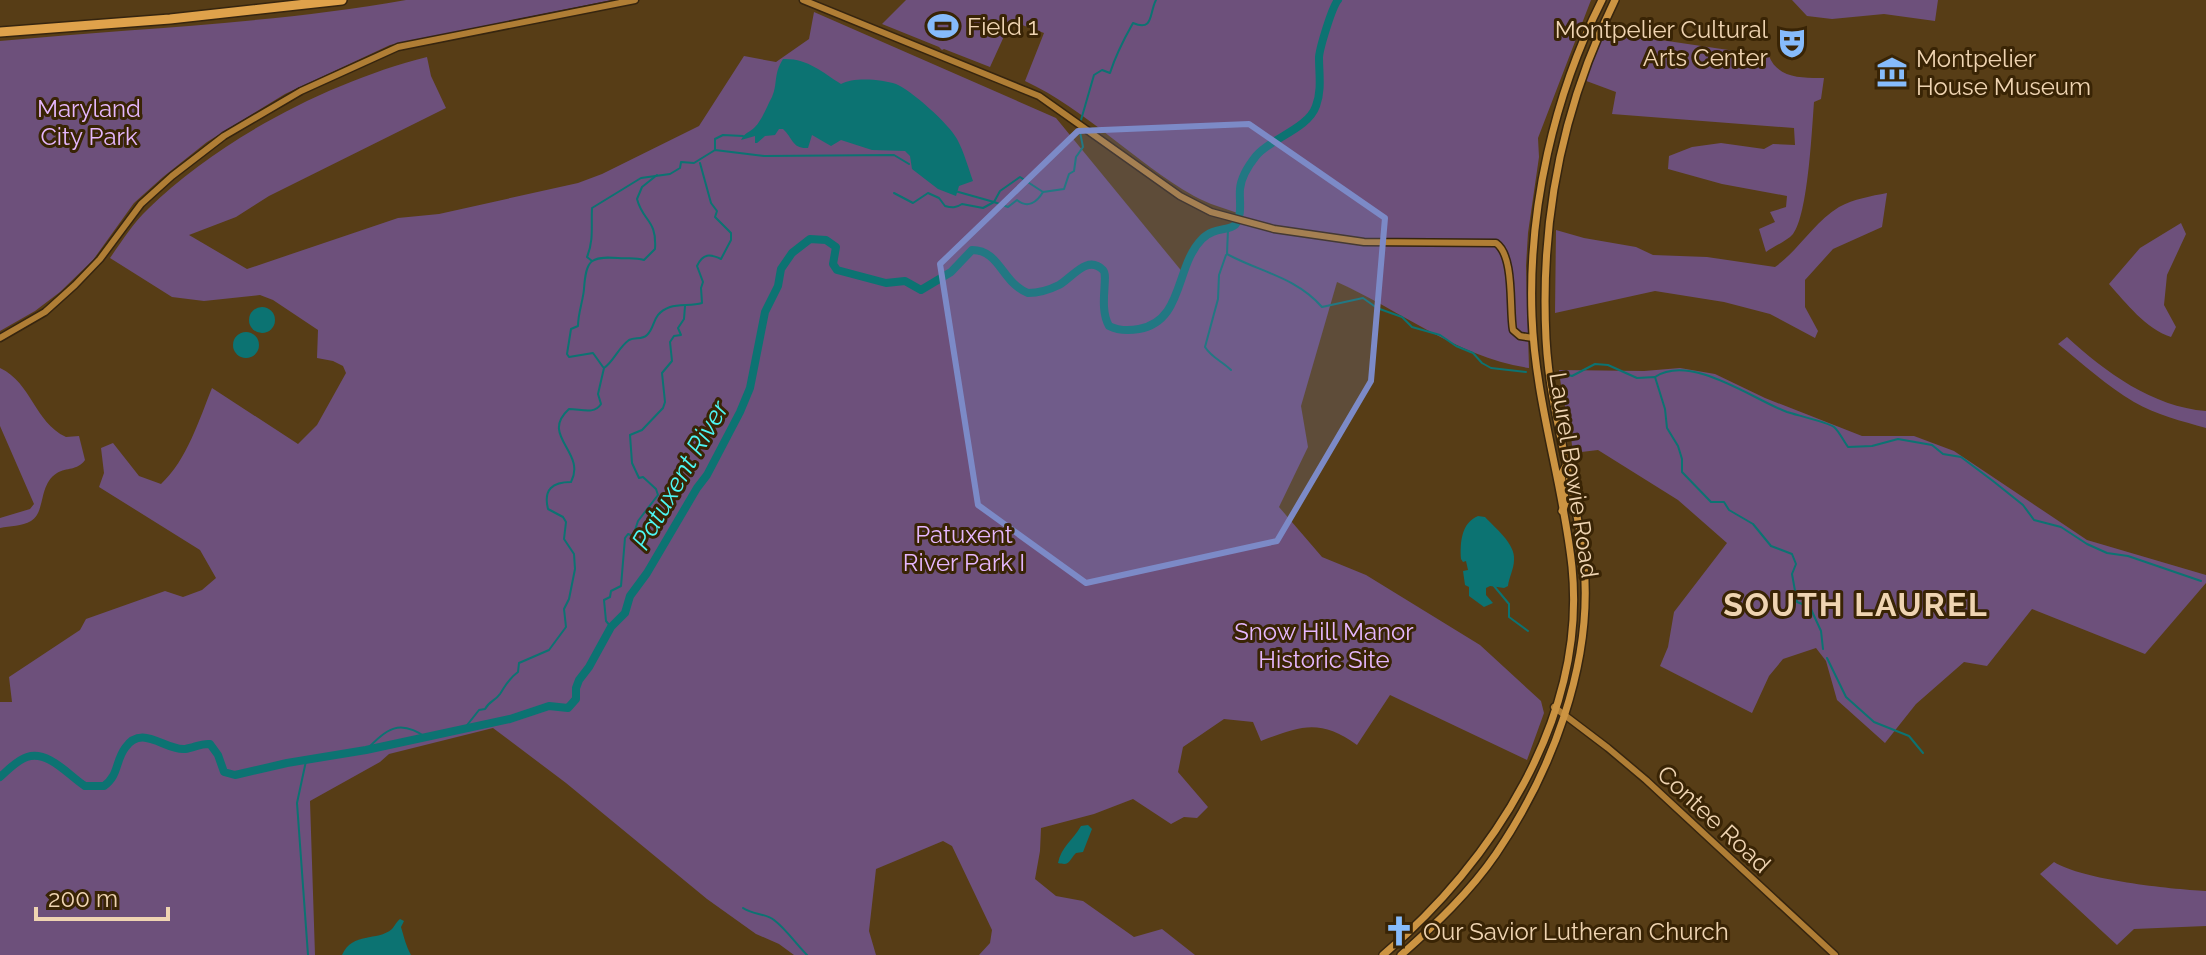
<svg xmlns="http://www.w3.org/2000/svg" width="2206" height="955" viewBox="0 0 2206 955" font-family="Raleway,sans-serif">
<rect width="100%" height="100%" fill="#573d16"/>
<g fill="#6d507b">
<path d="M406,0H612L390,45L285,94L207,142L163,177L134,203L93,260L60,292L35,311L0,331V41C135,28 272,24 406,0Z"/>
<path d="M906,0H1591L1538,138L1539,157L1528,233L1526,266L1529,368C1457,357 1402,311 1337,282L1301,406L1308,447L1279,507L1322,557L1366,575L1480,645L1541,701L1544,713L1527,760L1390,695L1357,745C1320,718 1300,726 1261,741L1253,722L1224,719L1183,747L1178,772L1208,807L1197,818L1184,817L1171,824L1133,799L1094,814L1041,828L1040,851L1035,879L1056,896L1083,901L1134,937L1162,929L1195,955H979L990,943L992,930L952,846L943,841L876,869L869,931L876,955H794L779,944L756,934L707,899L566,783L493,728L389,754L380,762L310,801L315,955H0V702H12L9,677L80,630L86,619L165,591L183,597L202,590L216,578L200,550L99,487L104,473L101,448L113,443L139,476L161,484C187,460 199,420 212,388L298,444L317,425L346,373L343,366L333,361L317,358L318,330L273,300L260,295L204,301L172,297L110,258C122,241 133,223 148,209C219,139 331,81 427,57L431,76L446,108L269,196L236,217L189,235L247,269L398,218L439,214L578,183L602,174L699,126L744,56L776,62L809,39L814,12L1056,118L1184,274C1189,261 1192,249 1203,238C1220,221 1229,238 1240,214C1224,208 1208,204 1194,196C1134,162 1087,110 1025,81L1044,33L1011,21L990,67L944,49L942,50L939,47L882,24Z"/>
<path d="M1792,0H1938L1935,21L1884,14L1832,19L1807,16Z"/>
<path d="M1600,31L1769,56C1778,79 1803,78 1824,78L1821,99L1814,102C1812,129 1808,215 1793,234C1787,241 1774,246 1766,252L1759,229L1775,222L1770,212L1786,207L1787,196L1722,184L1668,169L1669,156L1692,147L1721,143L1764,149L1773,144L1795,145L1794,128L1612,114L1616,92L1581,79Z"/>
<path d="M1887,193L1882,227L1833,249L1805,280V307L1818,331L1815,338L1770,314L1724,302L1655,291L1555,313L1556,230L1584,238L1636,247L1653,255L1707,257L1775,267C1799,250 1814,222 1839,207C1854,199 1871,196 1887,193Z"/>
<path d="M2181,223L2186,234L2167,275L2164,305L2176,327L2171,337C2146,329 2126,303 2109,284L2140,248Z"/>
<path d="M2067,337C2105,372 2153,407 2206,411V428C2182,421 2156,415 2134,402C2107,386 2083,364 2058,344Z"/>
<path d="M0,368C32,383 34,422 66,437L79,436L85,460C77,471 67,467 57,473C38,485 46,512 31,521C22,526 10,526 0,528V518L30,509L34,504L0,426Z"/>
<path d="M1680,368L1715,374L1765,398L1862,436H1914L1954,451L2087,540L2206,575V583L2145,654L2032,609L1987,666L1964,662L1916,704L1885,743L1837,700L1826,661L1816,648L1783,659L1769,676L1752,713L1660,666L1668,647L1674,612L1727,543L1678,500L1598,450L1573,453C1570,424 1562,398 1559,370L1644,371Z"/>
<path d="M2054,862C2083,880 2169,889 2206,891V926L2134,929L2117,945L2040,874Z"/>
</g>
<g fill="#0c7372">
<path d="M783,59C807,58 822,72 841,84C853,77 881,79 896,84C911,90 949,124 957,139C964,152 968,167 973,181L959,186L956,196L938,189L912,169L910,156L905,151L872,150L841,140L831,146L812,135L808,148C792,149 793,138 783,129H779L775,135L765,136L757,143H755V136L741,140C745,132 749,133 755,127C762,120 767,106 772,97C778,84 773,75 783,59Z"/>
<circle cx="262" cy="320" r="13"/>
<circle cx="246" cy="345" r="13"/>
<path d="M1478,516L1485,517C1494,527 1516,544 1514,560C1514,569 1509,577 1508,586L1504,588L1490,586L1486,588V595L1493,603L1484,607L1469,596V587L1465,585L1463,571L1468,570L1466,561L1463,562L1461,559C1460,543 1461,523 1478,516Z"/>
<path d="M1088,825L1092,829L1083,852L1076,853C1068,861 1071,866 1058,863C1061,847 1073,840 1081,826Z"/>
<path d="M400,919L404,921L401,927C404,937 406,946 411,955H342C353,931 377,942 392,929C395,926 396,922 400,919Z"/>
</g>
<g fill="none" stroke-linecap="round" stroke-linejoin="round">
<g stroke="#0c7372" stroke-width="2">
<path d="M1081,120L1094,75L1102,70L1110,73C1116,54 1124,39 1133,23C1154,32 1149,13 1156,0"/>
<path d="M715,149V139L723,135L743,136"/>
<path d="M955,191L994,202L1000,191L1020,177L1043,192"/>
<path d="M894,193L913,203L928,193L939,198L945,206C952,208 956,208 962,204L983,208L994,202L1008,207L1017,200C1028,209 1037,202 1043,192L1064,189L1069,174L1074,171L1076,157L1083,147L1080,132"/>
<path d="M1228,229L1227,254C1260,272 1296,277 1322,307L1363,298L1377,308L1402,317L1412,327L1440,335L1456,346L1473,353L1482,363L1491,368L1526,372"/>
<path d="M1226,255L1219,275L1218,299L1205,347C1212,358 1222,361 1231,370"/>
<path d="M592,261L587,257C594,240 591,226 592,208L641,178L670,174L680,168L681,162L694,163L715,150L764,156L894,155L909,164"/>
<path d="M603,367L593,353L569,357L567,354L571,329L578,326C578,313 583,301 584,289C586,260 590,256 618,258C628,259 634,257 644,260L655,249C657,219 643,222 637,199L642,187L657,175"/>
<path d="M1561,373L1572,376L1595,364L1608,365L1637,378L1655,377L1665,409L1667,428L1678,446L1682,459V472L1711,502H1724L1729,510L1753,524L1771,546L1792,554L1796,564L1792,574L1797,602L1810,607L1821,631L1823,649"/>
<path d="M1655,377C1691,353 1754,400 1787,412C1796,415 1827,422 1834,427C1839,431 1844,442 1848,447L1872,446L1898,439L1932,445L1943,454L1961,457L1993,481L2023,505L2034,520L2061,527L2087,544L2107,553L2128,556L2201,581"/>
<path d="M1494,586L1509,604V617L1528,631"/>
<path d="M611,627L606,621L604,600L610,597L611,591L621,586L625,538L628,534L633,536L638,521L658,495L656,489L643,477L639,478L632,463L630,435L642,430L663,408L665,402L662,373L672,361L670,342L674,336L681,335L678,328L684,319L685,306"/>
<path d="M1827,658L1846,697L1874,722L1909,736L1923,753"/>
<path d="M464,729L479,710L485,709C489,701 495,701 500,694C506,685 508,679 518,672L519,663L549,650L566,627L564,609L569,599L575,569L574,554L564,539L566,522L563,517L548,509C543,489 553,482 571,482C587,452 539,436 569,409C581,409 594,415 601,404L598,394L604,368C614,361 618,348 629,340C635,337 642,340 647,335C656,327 651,314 670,307C680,304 692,306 702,303L701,288L703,282L697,266C703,253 710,254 721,259L731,240V233L715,217L717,211L711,203L700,163"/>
<path d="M366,750C387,729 399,718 427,738"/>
<path d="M306,761L297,803L308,955"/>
<path d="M743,908C753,915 765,913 774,920C786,929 796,944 807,955"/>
</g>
<path stroke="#0c7372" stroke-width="8" d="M0,777C8,770 17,760 27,757C49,750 69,776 85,786H104C119,775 115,762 125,748C142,723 165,751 185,749C194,748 201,743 210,744L218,755L224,772L235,775L287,763L366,750L510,719L549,706L568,708L576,699V688L579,680L589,667L611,627L625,613L630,596L647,573L697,488L707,475L740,412L750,388L765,312L778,286L781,269L792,253L810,239L826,240L836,247L833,264L837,270L886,283L905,281L921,290L951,272L972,250C1000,250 1002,283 1028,293C1039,293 1049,290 1059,285C1072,278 1087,254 1103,270C1109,276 1098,307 1109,326C1119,331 1128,331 1139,329C1184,321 1175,266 1202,239C1213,227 1229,231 1235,225C1243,215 1239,201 1240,189C1241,177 1248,166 1256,156C1271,138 1308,129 1316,106C1322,90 1319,74 1319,57C1320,47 1332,7 1338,0"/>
<g stroke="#36250f" stroke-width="9">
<g id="secondary">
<path d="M803,0L1039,96L1180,196L1211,212L1274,229L1364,242L1496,243C1515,256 1509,309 1513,330L1520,336L1533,338"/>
<path d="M0,338L45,312L75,285L100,259L141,204L172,176L224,136L301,91L398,47L635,0"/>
<path d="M1554,707L1608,748L1646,780L1835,955"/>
</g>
</g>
<g stroke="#36250f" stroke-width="10">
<g id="primary">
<path d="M1562,511L1566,503L1561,475L1566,466"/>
<path d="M1383,955C1493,862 1587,717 1572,567C1563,482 1535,401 1532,316C1528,209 1554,95 1602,0"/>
<path d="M1401,955C1435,925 1470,892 1496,854C1551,773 1593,665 1584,565C1577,489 1550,416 1546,339C1540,220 1562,107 1615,0"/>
</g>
</g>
<g stroke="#36250f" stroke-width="12">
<path id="highway" d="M0,32L170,19L342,0"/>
</g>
<use href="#secondary" stroke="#b07e35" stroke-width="6"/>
<use href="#primary" stroke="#cc9442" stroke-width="7"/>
<use href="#highway" stroke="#dfa24b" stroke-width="9"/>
</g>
<path fill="#7c8ac7" fill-opacity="0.2" stroke="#7c8ac7" stroke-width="6" stroke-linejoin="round" d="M1249,124L1385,218L1371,381L1277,541L1086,583L978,505L940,264L1078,131Z"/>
<defs>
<g id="stadium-bare" transform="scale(2.4)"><path d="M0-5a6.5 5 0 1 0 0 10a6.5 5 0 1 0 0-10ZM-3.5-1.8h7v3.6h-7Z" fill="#86bbfb" stroke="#392405" stroke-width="2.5" paint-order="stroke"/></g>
<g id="theatre-bare" transform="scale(2.4)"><path d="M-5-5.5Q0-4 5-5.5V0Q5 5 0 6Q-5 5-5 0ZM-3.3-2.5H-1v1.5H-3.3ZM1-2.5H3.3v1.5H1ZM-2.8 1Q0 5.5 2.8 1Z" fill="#86bbfb" stroke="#392405" stroke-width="2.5" paint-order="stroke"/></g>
<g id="museum-bare" transform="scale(2.4)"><path d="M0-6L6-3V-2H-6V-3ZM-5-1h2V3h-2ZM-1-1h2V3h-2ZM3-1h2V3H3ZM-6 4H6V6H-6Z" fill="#86bbfb" stroke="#392405" stroke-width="2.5" paint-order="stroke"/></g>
<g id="church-bare" transform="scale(2.4)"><path d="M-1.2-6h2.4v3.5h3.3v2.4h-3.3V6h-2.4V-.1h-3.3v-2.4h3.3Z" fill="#86bbfb" stroke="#392405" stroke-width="2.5" paint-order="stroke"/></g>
</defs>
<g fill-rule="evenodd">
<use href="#stadium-bare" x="943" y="26"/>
<use href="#theatre-bare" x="1792" y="43"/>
<use href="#museum-bare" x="1892" y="72"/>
<use href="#church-bare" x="1399" y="931"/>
</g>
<g text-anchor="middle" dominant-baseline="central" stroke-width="6" stroke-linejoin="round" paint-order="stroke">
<g font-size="24" fill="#efd4b2" stroke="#392405" text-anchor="start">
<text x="967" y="26">Field 1</text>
<text x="1768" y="29" text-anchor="end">Montpelier Cultural<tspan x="1768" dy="28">Arts Center</tspan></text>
<text x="1916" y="58">Montpelier<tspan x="1916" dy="28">House Museum</tspan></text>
<text x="1423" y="931">Our Savior Lutheran Church</text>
</g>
<g font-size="24" fill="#e5b7fd" stroke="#392405">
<text x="89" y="108">Maryland<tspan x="89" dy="28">City Park</tspan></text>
<text x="964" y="534">Patuxent<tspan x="964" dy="28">River Park I</tspan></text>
<text x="1324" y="631">Snow Hill Manor<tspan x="1324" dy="28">Historic Site</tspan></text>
</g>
<g font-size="24" fill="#efd4b2" stroke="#392405">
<text transform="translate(1574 475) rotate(81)">Laurel Bowie Road</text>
<text transform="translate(1714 819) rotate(43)">Contee Road</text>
</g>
<g font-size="26" font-style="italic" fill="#4df6f3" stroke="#392405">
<text transform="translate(680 475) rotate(-60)">Patuxent River</text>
</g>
<g font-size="32" font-weight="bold" letter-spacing="2" fill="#efd4b2" stroke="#392405">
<text x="1856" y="604">SOUTH LAUREL</text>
</g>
</g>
<path d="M36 907v12h132v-12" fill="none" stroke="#efd4b2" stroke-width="4"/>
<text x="48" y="907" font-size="24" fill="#efd4b2" stroke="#392405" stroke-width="6" paint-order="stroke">200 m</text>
</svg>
